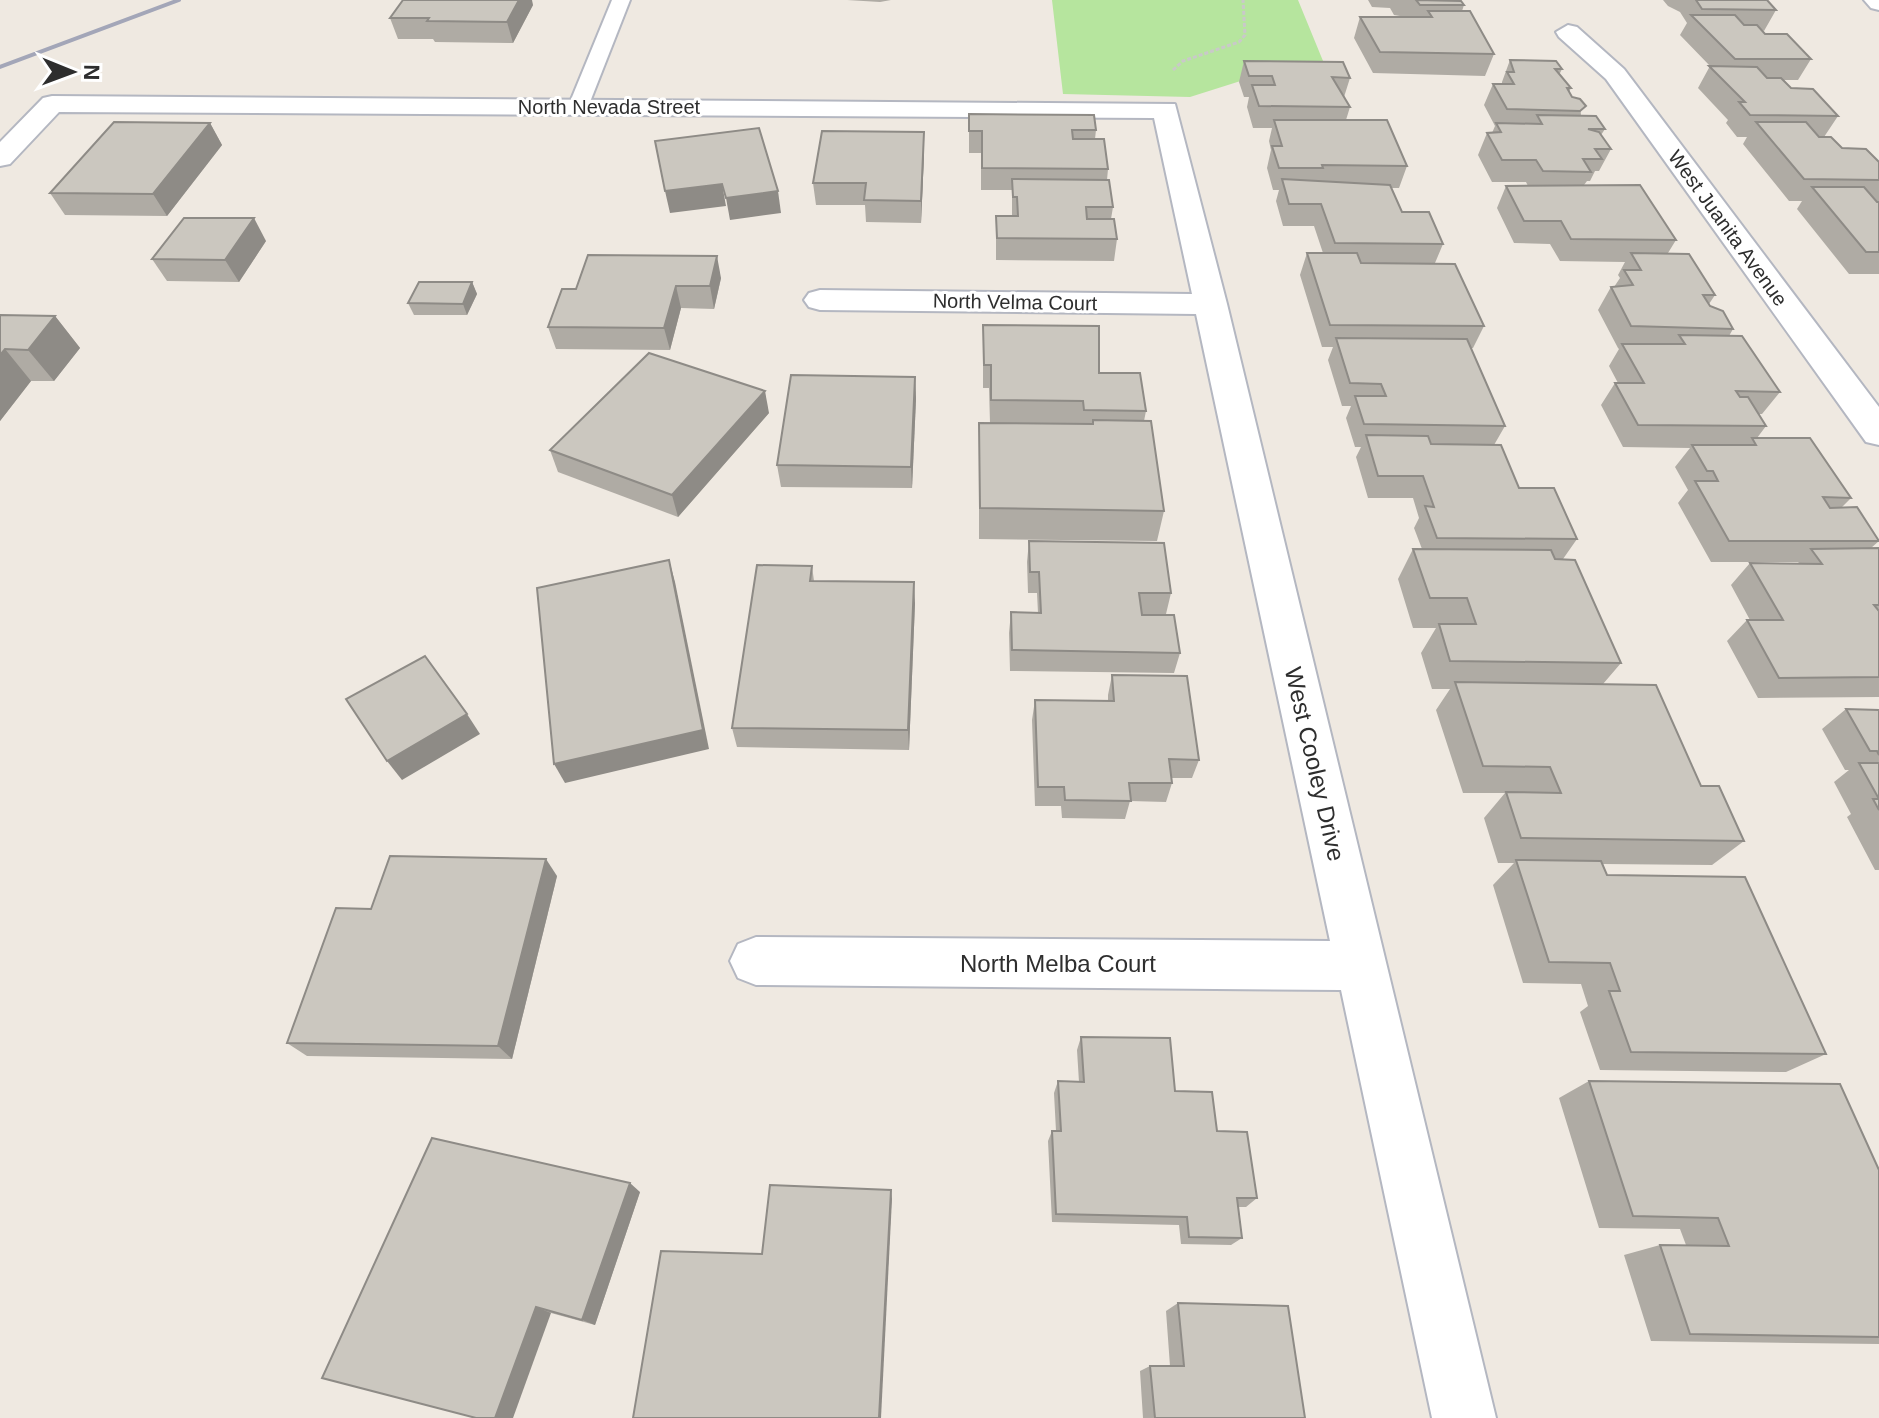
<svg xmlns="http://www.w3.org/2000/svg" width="1879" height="1418" viewBox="0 0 1879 1418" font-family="Helvetica,sans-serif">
<rect width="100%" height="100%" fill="#efe9e1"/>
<path fill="#b6e59e" d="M1052,0H1298L1330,78H1250L1190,97L1063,94Z"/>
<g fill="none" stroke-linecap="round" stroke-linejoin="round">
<g stroke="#b4b7c1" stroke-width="4">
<path id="service" d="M612,0H630L588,107L585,111H571L568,107Z"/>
</g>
<g stroke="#b4b7c1" stroke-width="4">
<g id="minor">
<path d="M1568,25L1577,27L1624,69L1879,407V445L1866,442L1606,79L1559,37L1556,32Z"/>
<path d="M52,96L1175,104L1227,304L1496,1418H1432L1341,990L756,985L738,978L730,961L738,944L756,937L1330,941L1196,314L820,310L809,307L804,300L809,293L820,290L1192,294L1154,118L59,112L10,164L0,166V142L43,98Z"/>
</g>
</g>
<g stroke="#b4b7c1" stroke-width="4">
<path id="tertiary" d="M1864,0H1879V10L1871,8Z"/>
</g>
<path stroke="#c9c9c9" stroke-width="3" stroke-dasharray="4 2" stroke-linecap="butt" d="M1173,70L1183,61L1239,42L1245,35L1243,0"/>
<use href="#service" fill="#fff" fill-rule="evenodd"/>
<use href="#minor" fill="#fff" fill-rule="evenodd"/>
<use href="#tertiary" fill="#fff" fill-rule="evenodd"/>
<path stroke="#a3a6b8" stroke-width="4" d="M0,67L179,0"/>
</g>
<g fill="#afaba4">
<path d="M847,0H891L880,2Z"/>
<path d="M1368,0H1451L1464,5L1462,11L1494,54L1485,76L1373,73L1354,38L1360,17H1406L1394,15L1390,8L1372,7Z"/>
<path d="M1663,0H1767L1776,10L1764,31L1762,30L1765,34L1811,59L1798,80H1784L1791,88L1838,116L1824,137L1842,148L1879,162V274H1849L1797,209L1802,201H1789L1743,144L1747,137H1737L1726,123L1728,120L1698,88L1710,66L1680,35L1687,23L1680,12L1668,6Z"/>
<path d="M533,5L513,43L435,42L433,39H398L390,18Z"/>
<path d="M1510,60L1562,69L1559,75L1571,88L1569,92L1572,97L1580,99L1581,116L1605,129L1601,135L1611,149L1599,171H1595L1590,181H1587L1584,185L1676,240L1668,253L1715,295L1709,304L1733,329L1729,336L1780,392L1762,414H1759L1766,426L1757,438L1851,498L1842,507L1879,541L1871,548H1879V697L1758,698L1727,641L1747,620H1750L1731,585L1750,563L1797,564L1799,562H1711L1678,503L1688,490L1675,467L1690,448L1623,447L1601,405L1615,383H1618L1609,366L1619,349L1618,348L1598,310L1611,287H1614L1620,278L1618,275L1625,262L1560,261L1550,244L1514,243L1497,208L1506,186H1528L1526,182H1492L1478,155L1487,133H1492L1495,126L1484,105L1493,84H1502V82Z"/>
<path d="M1244,61L1350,78L1344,97L1350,107L1346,120L1407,166L1399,188H1391L1402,212L1443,244L1435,263L1484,326L1473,348H1471L1505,426L1494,445L1519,488L1577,539L1563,559L1621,663L1603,684L1701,786L1744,841L1712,865L1603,864L1607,875L1826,1054L1786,1072L1600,1070L1580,1012L1588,1006L1581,984L1523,983L1493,885L1514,863H1498L1484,818L1505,793H1463L1436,710L1450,689H1432L1421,653L1436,628H1413L1398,579L1413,549H1422L1414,528L1419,518L1413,498H1368L1356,457L1361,447H1355L1346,418L1351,406H1342L1328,360L1333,347H1322L1300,275L1307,253H1323L1314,226H1283L1276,201L1279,190H1273L1267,168L1271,150L1269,141L1272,128H1253L1247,107L1249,97H1244L1239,82Z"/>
<path d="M969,114L1096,130L1095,139L1108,169L1107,180L1113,207L1111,219L1117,239L1114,261L996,260V216H1012V190H981V153H969Z"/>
<path d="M210,123L222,145L167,216L65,215L50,193Z"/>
<path d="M924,154L921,223L866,222L865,205H816L813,183Z"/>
<path d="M266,241L239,282L167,281L152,259Z"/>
<path d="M721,278L714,309L681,308L670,350L556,349L548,327L576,289Z"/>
<path d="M472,282L477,294L467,315H414L408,303Z"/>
<path d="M0,315L55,316L80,348L54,381H31L0,421Z"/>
<path d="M983,325L1099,373L1146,411L1144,421L1164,511L1157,541L979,539V423H990L989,388H983Z"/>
<path d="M915,377L916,399L912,488L781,487L777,465Z"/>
<path d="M769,413L678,517L558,472L550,450Z"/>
<path d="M1029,541L1171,593L1166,614H1142L1180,653L1174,673L1010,671L1009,633L1011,612L1038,613L1037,593H1028L1027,562Z"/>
<path d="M812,566L814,581L915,603L909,750L737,747L732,728Z"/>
<path d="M1112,675L1199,760L1192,778H1171L1172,783L1166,802L1130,801L1125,819L1062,818L1061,806H1035L1032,720L1035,700L1108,701V695Z"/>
<path d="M1846,709L1879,710V870H1875L1847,817L1851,814L1834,782L1849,770H1845L1822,729Z"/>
<path d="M557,876L512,1059L307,1056L287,1043L371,909Z"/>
<path d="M1081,1037L1175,1091L1217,1131L1257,1198L1246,1207H1238L1242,1238L1231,1245L1181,1244L1179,1225L1052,1222L1048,1141L1052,1131H1056L1054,1093L1058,1081L1079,1082L1077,1050Z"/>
<path d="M1589,1081L1879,1170V1344L1651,1341L1624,1255L1660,1245H1686L1680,1229L1599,1228L1559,1098Z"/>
<path d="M640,1192L595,1325L551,1313L322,1378Z"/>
<path d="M1178,1303L1305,1418H1143L1140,1371L1150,1366H1170L1166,1311Z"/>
</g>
<g fill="#8e8b86">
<path d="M519,0H532L533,5L513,43L507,22Z"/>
<path d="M210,123L222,145L167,216L153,194Z"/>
<path d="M924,132V154L921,223V201Z"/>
<path d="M722,184L726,206L670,213L665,191Z"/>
<path d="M778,191L781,213L730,220L726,198Z"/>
<path d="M254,218L266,241L239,282L225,260Z"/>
<path d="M717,256L721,278L714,309L710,286Z"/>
<path d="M472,282L477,294L467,315L463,304Z"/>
<path d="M676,286L681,308L670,350L664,328Z"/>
<path d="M55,316L80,348L54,381L28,350Z"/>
<path d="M5,349L31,381L0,421V355Z"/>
<path d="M915,377L916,399L912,488L911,467Z"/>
<path d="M765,391L769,413L678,517L672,495Z"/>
<path d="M669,560L675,582L709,749L565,783L554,764Z"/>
<path d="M914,582L915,603L909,750L908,730Z"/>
<path d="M467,714L480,734L402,780L387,761Z"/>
<path d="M546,859L557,876L512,1059L498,1046Z"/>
<path d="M630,1183L640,1192L595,1325L582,1320Z"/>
<path d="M891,1190L892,1199L881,1418H879Z"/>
<path d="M536,1307L551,1313L513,1418H495Z"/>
</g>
<g fill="#cbc7bf" stroke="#8e8b86" stroke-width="2">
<path d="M403,0H519L507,22L427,21L429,18H390Z"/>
<path d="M1416,0L1461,1L1464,5H1420Z"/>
<path d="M1696,0H1767L1776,10L1702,9Z"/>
<path d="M1428,11H1470L1494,54L1380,52L1360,17H1432Z"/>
<path d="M1691,15H1735L1744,25H1757L1765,34H1787L1811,59H1735Z"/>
<path d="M1510,60L1556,61L1562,69H1555L1571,88H1567L1572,97L1580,99L1586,106L1580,111L1507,109L1493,84H1514L1507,72H1514Z"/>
<path d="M1244,61L1343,62L1350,78L1332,77L1350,107L1259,106L1252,85H1275L1272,76H1249Z"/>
<path d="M1709,66L1757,67L1767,78H1781L1791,88L1813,89L1838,116L1750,115L1739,102H1745Z"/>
<path d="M969,114L1094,115L1096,130H1072L1073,139H1104L1108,169L982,168V131H969Z"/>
<path d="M1537,115L1596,116L1605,129H1588L1599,132L1611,149H1595L1602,159H1583L1591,172L1543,171L1536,160H1502L1487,133L1501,132L1496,123L1542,124Z"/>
<path d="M1274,120H1387L1407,166L1322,165L1323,168H1279L1272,146H1282Z"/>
<path d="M114,122L210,123L153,194L50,193Z"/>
<path d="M1756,122H1806L1819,137H1831L1842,148L1866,149L1879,162V180L1804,179Z"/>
<path d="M759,128L778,191L726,198L722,184L665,191L655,141Z"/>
<path d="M822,131L924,132L921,201L864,200L866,183H813Z"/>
<path d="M1012,179L1109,180L1113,207H1086L1087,219H1114L1117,239L997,238L996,216H1018L1017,197H1013Z"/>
<path d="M1282,179L1390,185L1402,212H1429L1443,244L1335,243L1321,204H1289Z"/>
<path d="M1640,185L1676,240L1571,239L1561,221H1524L1506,186Z"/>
<path d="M1812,187H1864L1877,202H1879V252H1866Z"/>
<path d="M184,218H254L225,260L152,259Z"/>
<path d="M1307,253H1357L1361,263L1455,264L1484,326L1330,325Z"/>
<path d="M1631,253L1689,254L1715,295H1703L1710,306L1723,311L1733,329L1631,326L1611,287L1633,285L1624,270H1641Z"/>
<path d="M588,255L717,256L710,286H676L664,328L548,327L562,289H576Z"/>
<path d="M419,282H472L463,304L408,303Z"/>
<path d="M0,315L55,316L28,350L5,349L0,355Z"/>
<path d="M983,325L1099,326V373H1140L1146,411L1084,410L1083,401L991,400V365H984Z"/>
<path d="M1679,335L1742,336L1780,392L1736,391L1740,397H1748L1766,426L1638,425L1615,383H1644L1622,344H1685Z"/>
<path d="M1336,338L1467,339L1505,426L1364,424L1355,396H1386L1381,384L1350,383Z"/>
<path d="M649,353L765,391L672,495L550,450Z"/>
<path d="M791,375L915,377L911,467L777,465Z"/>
<path d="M1093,420L1151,421L1164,511L980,508L979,423L1093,424Z"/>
<path d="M1366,435L1428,436L1431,444L1501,445L1519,488H1554L1577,539L1437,538L1425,506L1434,507L1423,476H1378Z"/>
<path d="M1752,438H1810L1851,498L1823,497L1830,508L1857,507L1879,541H1729L1695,481H1718L1713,471H1707L1692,445H1756Z"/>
<path d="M1029,541L1164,543L1171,593H1139L1142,615H1174L1180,653L1012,650L1011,612L1041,613L1039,572H1030Z"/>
<path d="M1879,548V605H1874L1879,611V677L1779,678L1747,620H1783L1750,563L1822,564L1811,549Z"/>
<path d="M1413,549L1551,550L1555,559L1575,560L1621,663L1450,661L1439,624H1476L1467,598H1430Z"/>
<path d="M669,560L703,730L554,764L537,588Z"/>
<path d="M757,565L812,566L810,581L914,582L908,730L732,728Z"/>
<path d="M425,656L467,714L387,761L346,699Z"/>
<path d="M1112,675L1187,676L1199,760L1169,759L1172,783H1129L1131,801L1065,800L1064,787H1038L1035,700L1114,701Z"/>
<path d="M1455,682L1656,685L1701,786H1719L1744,841L1521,838L1506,792L1561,793L1550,767L1483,766Z"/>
<path d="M1846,709L1879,710V755L1877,751H1870Z"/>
<path d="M1859,763H1879V810L1873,799H1879Z"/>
<path d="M390,856L546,859L498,1046L287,1043L336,908L371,909Z"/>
<path d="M1516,860L1601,861L1607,875L1745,877L1826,1054L1631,1052L1609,991H1620L1610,963L1549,962Z"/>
<path d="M1081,1037L1170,1038L1175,1091L1212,1092L1217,1131L1247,1132L1257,1198H1237L1242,1238L1189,1237L1187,1217L1056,1214L1052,1131H1061L1058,1081L1084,1082Z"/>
<path d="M1589,1081L1840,1084L1879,1170V1337L1690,1334L1660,1245L1729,1246L1718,1218L1633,1216Z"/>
<path d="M432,1138L630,1183L582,1320L536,1307L495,1418H476L322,1378Z"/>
<path d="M770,1185L891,1190L879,1418H633L661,1251L762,1254Z"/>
<path d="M1178,1303L1288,1306L1305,1418H1155L1150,1366H1184Z"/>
</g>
<g text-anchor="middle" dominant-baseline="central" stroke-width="6" stroke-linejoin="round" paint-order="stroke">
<g font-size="20" fill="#2e2e2e" stroke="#fff">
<text x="609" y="107">North Nevada Street</text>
<text transform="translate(1728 228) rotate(54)">West Juanita Avenue</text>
<text transform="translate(1015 302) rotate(1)">North Velma Court</text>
</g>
<g font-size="24" fill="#2e2e2e" stroke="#fff">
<text transform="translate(1315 764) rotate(77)">West Cooley Drive</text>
<text x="1058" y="963">North Melba Court</text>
</g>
</g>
<g transform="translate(72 72) rotate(91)" stroke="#ffffff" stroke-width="6" paint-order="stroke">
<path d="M0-6L14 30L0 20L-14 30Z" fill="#2e2e2e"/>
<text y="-12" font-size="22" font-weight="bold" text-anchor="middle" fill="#2e2e2e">N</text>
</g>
</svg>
